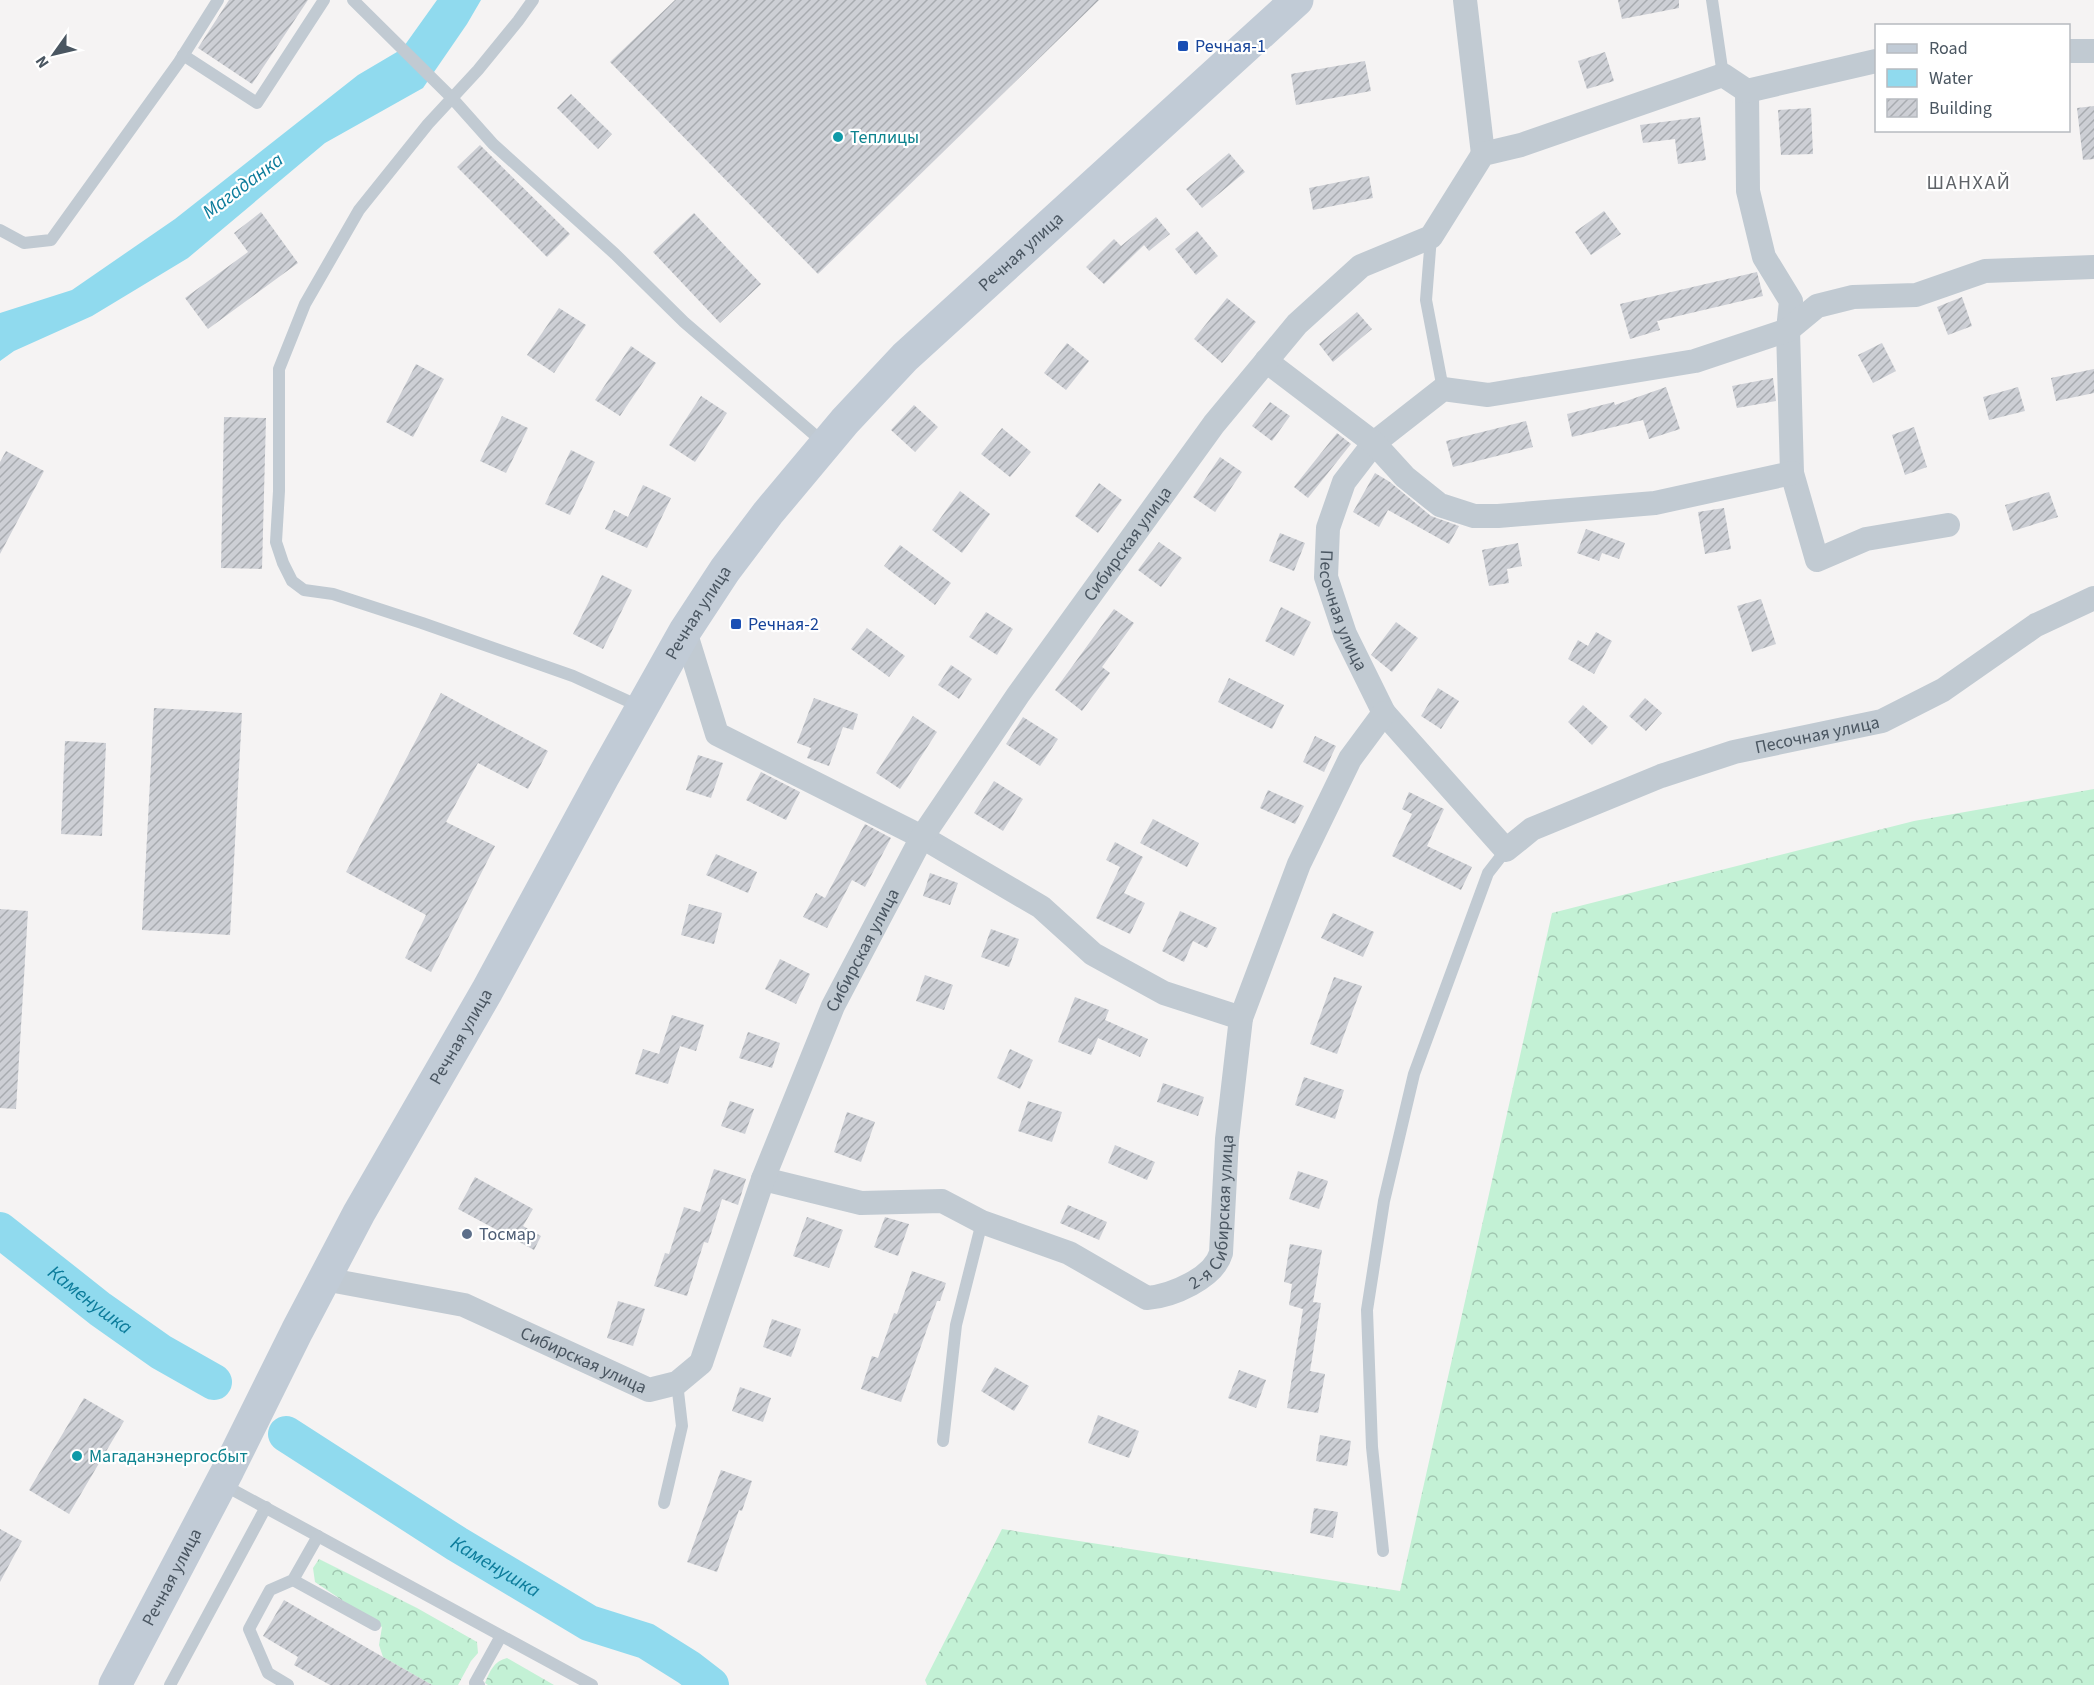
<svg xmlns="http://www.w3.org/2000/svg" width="2094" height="1685" viewBox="0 0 2094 1685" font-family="'Source Sans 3',sans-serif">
<defs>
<pattern id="forest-crowns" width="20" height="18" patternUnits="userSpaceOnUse" patternTransform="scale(1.5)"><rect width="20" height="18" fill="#c3f1d5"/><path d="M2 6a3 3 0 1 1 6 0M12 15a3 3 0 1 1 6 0" fill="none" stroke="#a0c6b0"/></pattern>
<pattern id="building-hatch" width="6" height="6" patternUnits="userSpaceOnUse" patternTransform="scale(1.5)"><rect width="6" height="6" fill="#cdcfd5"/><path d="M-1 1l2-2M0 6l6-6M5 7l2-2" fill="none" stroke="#a8abb0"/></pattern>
</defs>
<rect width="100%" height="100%" fill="#f5f3f3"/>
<g fill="url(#forest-crowns)">
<path d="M2094,789V1685H927L925,1680L1002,1529L1400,1591L1552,913L1914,821Z"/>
<path d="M319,1559L417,1608L477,1642L478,1653L471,1661L458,1685H432L383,1657L379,1645L382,1627L315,1582L313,1568Z"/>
<path d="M507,1658L554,1685H488L485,1683C490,1671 494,1661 507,1658Z"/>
</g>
<path fill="#90daee" d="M437,0H481L467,24L423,88L325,143L188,258L92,316L14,351L0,361V313L72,290L175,219L358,75L402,49Z"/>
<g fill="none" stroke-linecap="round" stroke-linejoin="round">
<g stroke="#90daee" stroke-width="36">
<path id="s1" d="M0,1230L100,1309L161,1352L214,1382"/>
<path id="s2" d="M286,1434L457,1544L589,1623L646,1641L689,1668L711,1685"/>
</g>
</g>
<g fill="url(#building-hatch)">
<path d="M229,0H308L252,84L198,48Z"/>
<path d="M675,0H1099L818,274L610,62Z"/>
<path d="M1618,0H1679V8L1622,19Z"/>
<path d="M1605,52L1614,81L1587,89L1578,61Z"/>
<path d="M1365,61L1371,91L1296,105L1291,74Z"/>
<path d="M571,94L612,134L598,149L557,108Z"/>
<path d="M2094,106V159L2083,160L2077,108Z"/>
<path d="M1811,108L1813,154L1781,155L1778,110Z"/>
<path d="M1700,117L1706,160L1678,164L1675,139L1643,143L1640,125Z"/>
<path d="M480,145L570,234L547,257L457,167Z"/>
<path d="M1229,153L1245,172L1202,208L1186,189Z"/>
<path d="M1369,176L1373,198L1313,210L1309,188Z"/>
<path d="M1604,211L1621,234L1591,255L1575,232Z"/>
<path d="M261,212L298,263L208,329L185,298L248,252L234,233Z"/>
<path d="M694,213L761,284L720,323L653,252Z"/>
<path d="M1156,217L1170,234L1149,251L1144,245L1104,284L1086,267L1114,239L1121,246Z"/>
<path d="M1197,231L1218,256L1196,275L1175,249Z"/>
<path d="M1757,272L1763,296L1657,321L1660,330L1630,339L1620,304Z"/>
<path d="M1962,297L1972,326L1948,335L1937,307Z"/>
<path d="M1227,298L1256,322L1222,363L1194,339Z"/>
<path d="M559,308L586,325L554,373L527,355Z"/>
<path d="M1357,312L1372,329L1333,362L1319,344Z"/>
<path d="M1067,343L1089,361L1066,390L1044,373Z"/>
<path d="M1882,343L1896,371L1873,383L1858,355Z"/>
<path d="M631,346L656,363L620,416L595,400Z"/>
<path d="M416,364L444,379L413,437L386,422Z"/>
<path d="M2094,369V393L2056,401L2051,378Z"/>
<path d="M1773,378L1776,401L1737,408L1732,386Z"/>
<path d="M1666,387L1680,429L1649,439L1643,420L1572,437L1567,414L1614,402L1615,405Z"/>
<path d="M2018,387L2025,411L1989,420L1983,397Z"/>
<path d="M701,396L727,413L695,462L669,445Z"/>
<path d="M1270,402L1290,416L1272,441L1252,426Z"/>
<path d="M914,405L938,427L915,452L891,430Z"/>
<path d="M502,416L528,428L506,473L480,461Z"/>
<path d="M224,417L266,418L262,569L221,568Z"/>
<path d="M1526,421L1533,447L1453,467L1446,441Z"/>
<path d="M1914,427L1927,467L1905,475L1892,435Z"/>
<path d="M1002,428L1031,452L1010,477L981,454Z"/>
<path d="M1337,433L1351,444L1308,498L1294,487Z"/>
<path d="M571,450L595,462L570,515L545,504Z"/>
<path d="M6,451L44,471L0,554V462Z"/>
<path d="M1220,457L1242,472L1215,512L1193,497Z"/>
<path d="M1375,473L1390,482L1431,516L1459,526L1449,544L1388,510L1379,527L1353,512Z"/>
<path d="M1099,483L1122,500L1098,533L1075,516Z"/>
<path d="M643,485L671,498L647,548L605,529L614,510L628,517Z"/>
<path d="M960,491L990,514L962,553L932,530Z"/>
<path d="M2049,492L2058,517L2013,531L2005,505Z"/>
<path d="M1724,508L1731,549L1705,554L1698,512Z"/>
<path d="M1586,529L1625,543L1619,559L1602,553L1599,561L1577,553Z"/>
<path d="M1280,533L1305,543L1294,571L1269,561Z"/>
<path d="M1159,542L1182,558L1161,587L1138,570Z"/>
<path d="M1518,543L1522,566L1507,569L1509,583L1489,586L1482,550Z"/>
<path d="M900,545L951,583L935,605L884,566Z"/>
<path d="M602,575L632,590L603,649L573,634Z"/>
<path d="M1761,599L1776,644L1752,652L1737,606Z"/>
<path d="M1281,607L1311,622L1294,656L1265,641Z"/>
<path d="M1114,609L1134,623L1102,667L1110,673L1082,711L1055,690Z"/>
<path d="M986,612L1013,629L997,655L969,637Z"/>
<path d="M1396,622L1418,638L1392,672L1371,655Z"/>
<path d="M867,628L905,656L889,677L851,649Z"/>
<path d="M1596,632L1612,641L1594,674L1568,659L1578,640L1588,646Z"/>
<path d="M951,665L972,679L959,699L938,685Z"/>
<path d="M1229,678L1284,705L1272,729L1218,702Z"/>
<path d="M1438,688L1459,701L1441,729L1421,716Z"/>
<path d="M441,693L548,751L528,789L478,763L446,822L495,846L431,972L405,958L426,915L346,872Z"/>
<path d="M814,698L858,714L853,730L843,727L829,766L807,758L811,748L797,743Z"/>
<path d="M1645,698L1662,713L1646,731L1629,716Z"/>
<path d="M1583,705L1608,727L1592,745L1568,722Z"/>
<path d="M154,708L242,713L230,935L142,930Z"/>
<path d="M913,716L937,732L900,789L876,773Z"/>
<path d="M1023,717L1058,739L1040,766L1006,744Z"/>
<path d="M1315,736L1336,746L1324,772L1303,762Z"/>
<path d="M65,741L106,743L102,836L61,834Z"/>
<path d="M698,755L723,763L711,798L686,790Z"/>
<path d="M761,772L800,792L786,820L746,800Z"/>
<path d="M994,781L1023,799L1003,831L974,813Z"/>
<path d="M1268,790L1304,806L1295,824L1260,808Z"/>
<path d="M1409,792L1444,809L1427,846L1472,867L1461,890L1392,856L1412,814L1402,809Z"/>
<path d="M1153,819L1199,843L1187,867L1140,843Z"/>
<path d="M865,824L891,838L865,887L852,880L827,928L803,917L816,893L825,898Z"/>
<path d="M1115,842L1143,857L1124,893L1145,903L1130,934L1096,918L1120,867L1106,860Z"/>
<path d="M716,854L757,872L748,893L706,875Z"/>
<path d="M930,873L958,883L950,905L923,896Z"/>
<path d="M689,904L722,913L714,944L681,935Z"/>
<path d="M0,909L28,911L16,1109L0,1108Z"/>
<path d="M1180,911L1217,928L1207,948L1193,941L1184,962L1162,951Z"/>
<path d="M1333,913L1374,932L1363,957L1321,938Z"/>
<path d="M991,929L1019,939L1009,967L981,957Z"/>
<path d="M780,959L810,974L796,1004L765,989Z"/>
<path d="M925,975L953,985L944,1010L916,1001Z"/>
<path d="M1334,977L1362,986L1337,1054L1310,1044Z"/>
<path d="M1075,997L1109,1010L1105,1020L1148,1039L1140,1057L1098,1038L1091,1055L1058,1042Z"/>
<path d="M672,1015L704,1025L696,1051L680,1046L668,1084L635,1074L643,1049L659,1054Z"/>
<path d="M748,1032L780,1043L772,1068L739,1058Z"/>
<path d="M1010,1049L1033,1060L1020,1089L997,1078Z"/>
<path d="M1304,1077L1344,1090L1335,1119L1295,1105Z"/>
<path d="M1163,1083L1204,1097L1198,1116L1157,1102Z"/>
<path d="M730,1101L754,1109L745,1134L721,1126Z"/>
<path d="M1028,1101L1062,1112L1052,1142L1018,1131Z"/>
<path d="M847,1112L875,1122L861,1162L834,1152Z"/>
<path d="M1115,1145L1155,1162L1147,1180L1108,1163Z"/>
<path d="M714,1169L746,1179L738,1205L722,1199L708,1243L704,1242L687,1296L654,1286L665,1253L669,1254L684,1207L700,1212Z"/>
<path d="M1298,1171L1328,1181L1319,1209L1289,1199Z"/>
<path d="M475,1177L533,1209L523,1226L541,1236L534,1250L458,1209Z"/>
<path d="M1068,1205L1107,1222L1099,1240L1060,1223Z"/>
<path d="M807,1217L843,1230L829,1268L793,1256Z"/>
<path d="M885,1217L909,1224L898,1256L874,1247Z"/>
<path d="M1290,1244L1322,1250L1313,1302L1321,1303L1310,1371L1325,1374L1318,1413L1287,1408L1303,1309L1289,1305L1292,1284L1284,1282Z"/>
<path d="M912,1271L946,1283L940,1301H937L901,1402L861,1389L872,1356L878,1358L894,1313L897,1314Z"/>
<path d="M618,1301L645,1309L633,1346L607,1338Z"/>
<path d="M772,1319L801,1329L791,1357L763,1347Z"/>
<path d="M995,1367L1029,1386L1014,1411L981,1391Z"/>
<path d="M1239,1370L1266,1380L1256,1408L1228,1398Z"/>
<path d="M740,1387L771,1398L763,1422L732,1411Z"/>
<path d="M84,1398L124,1421L69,1514L29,1490Z"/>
<path d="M1098,1415L1139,1431L1129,1458L1088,1443Z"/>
<path d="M1320,1435L1351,1441L1347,1466L1316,1461Z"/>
<path d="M721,1470L752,1481L742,1511L739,1510L717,1572L687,1562Z"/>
<path d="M1314,1508L1338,1512L1333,1538L1310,1533Z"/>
<path d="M0,1529L22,1541L0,1582Z"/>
<path d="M284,1600L383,1657L432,1685H330L294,1665L298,1657L263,1636Z"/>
</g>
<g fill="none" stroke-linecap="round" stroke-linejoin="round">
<g stroke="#c1cad2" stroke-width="12">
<path d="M353,0L452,98L493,144L615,254L684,322L824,443"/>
<path d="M533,0L518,21L478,70L428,124L359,210L305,304L279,369V491L276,542L283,563L292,581L304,590L333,594L422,623L573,676L641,707"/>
<path d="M1712,0L1723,75"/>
<path d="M183,55L257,103L324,0"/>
<path d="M0,230L24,243L51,240L179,62L218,0"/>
<path d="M1431,237L1426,300L1443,389"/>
<path d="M943,1441L956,1325L982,1222"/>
<path d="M222,1484L592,1685"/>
<path d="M664,1503L682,1426L677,1383"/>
<path d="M1383,1551L1372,1447L1367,1310L1384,1201L1414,1074L1488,873L1506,850"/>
<path d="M293,1580L375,1625"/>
<path d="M170,1685L266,1507"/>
<path d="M288,1685L268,1673L249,1629L270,1590L293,1580L318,1536"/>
<path d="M479,1685L475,1683L501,1636"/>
</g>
<g stroke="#c1cad2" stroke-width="24">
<path d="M1465,0L1483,154"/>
<path d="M2068,51H2094"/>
<path d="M1747,91L1748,191L1764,257L1791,301L1788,330L1792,473L1817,560L1866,539L1948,525"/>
<path id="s3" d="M2094,267L1985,271L1916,295L1853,297L1817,306L1788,330L1695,361L1488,395L1443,389L1374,443L1344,482L1328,528L1326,577L1345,634L1384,713L1506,850L1532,829L1661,776L1734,752L1882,721L1943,690L2036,625L2094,598"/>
<path d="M1266,361L1374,443L1405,477L1440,505L1474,516H1498L1655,503L1792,473"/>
<path d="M685,631L717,734L922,837L1041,907L1093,954L1164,993L1241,1018"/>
<path id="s4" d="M763,1179L861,1203L942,1201L982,1222L1069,1253L1147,1298C1172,1296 1214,1278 1221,1253L1227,1139L1241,1018L1299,864L1350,759L1384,713"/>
<path id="s5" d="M324,1279L464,1305L649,1390L677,1383L701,1363L763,1179L833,1006L922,837L1018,695L1214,424L1297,324L1361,266L1431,237L1483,154L1521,145L1723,75L1747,91L1876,61"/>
</g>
<path stroke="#c1cbd6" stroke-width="33" id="s6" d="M115,1685L228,1470L297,1331L359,1213L487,991L603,777L685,631L725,570L768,513L845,421L905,357L1297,0"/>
</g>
<g fill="#1a4fb4" stroke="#fff" stroke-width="2">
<rect x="1177" y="40" width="12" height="12" rx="3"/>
<rect x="730" y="618" width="12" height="12" rx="3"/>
</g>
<g fill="#0f9aa8" stroke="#fff" stroke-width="2">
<circle cx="838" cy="137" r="6"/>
<circle cx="77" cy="1456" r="6"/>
</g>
<circle fill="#5c6f8a" stroke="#fff" stroke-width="2" cx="467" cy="1234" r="6"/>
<g text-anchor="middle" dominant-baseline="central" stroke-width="4.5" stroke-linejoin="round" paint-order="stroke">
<g font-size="18" fill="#164399" stroke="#fff" text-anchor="start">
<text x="1195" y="46">Речная-1</text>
<text x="748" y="624">Речная-2</text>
</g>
<g font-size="18" fill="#0d838f" stroke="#fff" text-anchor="start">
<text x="850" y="137">Теплицы</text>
<text x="89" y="1456">Магаданэнергосбыт</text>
</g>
<g font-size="18" fill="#4a5661" stroke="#fff">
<text stroke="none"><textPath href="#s6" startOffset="1707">Речная улица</textPath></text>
<text stroke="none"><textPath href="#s5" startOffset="1336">Сибирская улица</textPath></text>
<text stroke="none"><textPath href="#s3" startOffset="944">Песочная улица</textPath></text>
<text stroke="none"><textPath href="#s6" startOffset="1221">Речная улица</textPath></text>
<text stroke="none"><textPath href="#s3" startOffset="1574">Песочная улица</textPath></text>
<text stroke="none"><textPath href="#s5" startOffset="850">Сибирская улица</textPath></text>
<text stroke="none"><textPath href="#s6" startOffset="735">Речная улица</textPath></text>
<text stroke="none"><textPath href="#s4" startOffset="537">2-я Сибирская улица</textPath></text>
<text stroke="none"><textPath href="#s5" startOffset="274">Сибирская улица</textPath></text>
<text stroke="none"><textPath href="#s6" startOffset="122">Речная улица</textPath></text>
</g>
<g font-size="18" fill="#4e5e75" stroke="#fff" text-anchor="start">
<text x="479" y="1234">Тосмар</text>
</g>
<g font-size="20" letter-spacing="1.5" fill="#5f6368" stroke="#fff">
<text x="1969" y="183">ШАНХАЙ</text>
</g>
<g font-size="20" font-style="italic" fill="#0c7c9b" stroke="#fff">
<text transform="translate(243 186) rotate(-37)">Магаданка</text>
<text stroke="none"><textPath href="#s1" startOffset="114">Каменушка</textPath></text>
<text stroke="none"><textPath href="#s2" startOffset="248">Каменушка</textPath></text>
</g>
</g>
<rect x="1875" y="24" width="195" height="108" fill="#ffffff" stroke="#b7bbc0" stroke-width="1.5"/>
<rect x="1887" y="44" width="30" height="9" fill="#c1cbd6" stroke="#b7bbc0" stroke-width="1.5"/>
<text x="1929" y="54" font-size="18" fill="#4a5661">Road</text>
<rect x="1887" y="69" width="30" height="18" fill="#90daee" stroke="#b7bbc0" stroke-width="1.5"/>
<text x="1929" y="84" font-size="18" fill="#4a5661">Water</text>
<rect x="1887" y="99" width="30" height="18" fill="url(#building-hatch)" stroke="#b7bbc0" stroke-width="1.5"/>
<text x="1929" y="114" font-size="18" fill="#4a5661">Building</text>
<g transform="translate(54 54) rotate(236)" stroke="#ffffff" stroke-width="4.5" paint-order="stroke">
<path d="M0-4.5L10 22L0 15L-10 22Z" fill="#4a5661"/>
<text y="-9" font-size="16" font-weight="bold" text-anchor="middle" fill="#4a5661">N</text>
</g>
</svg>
